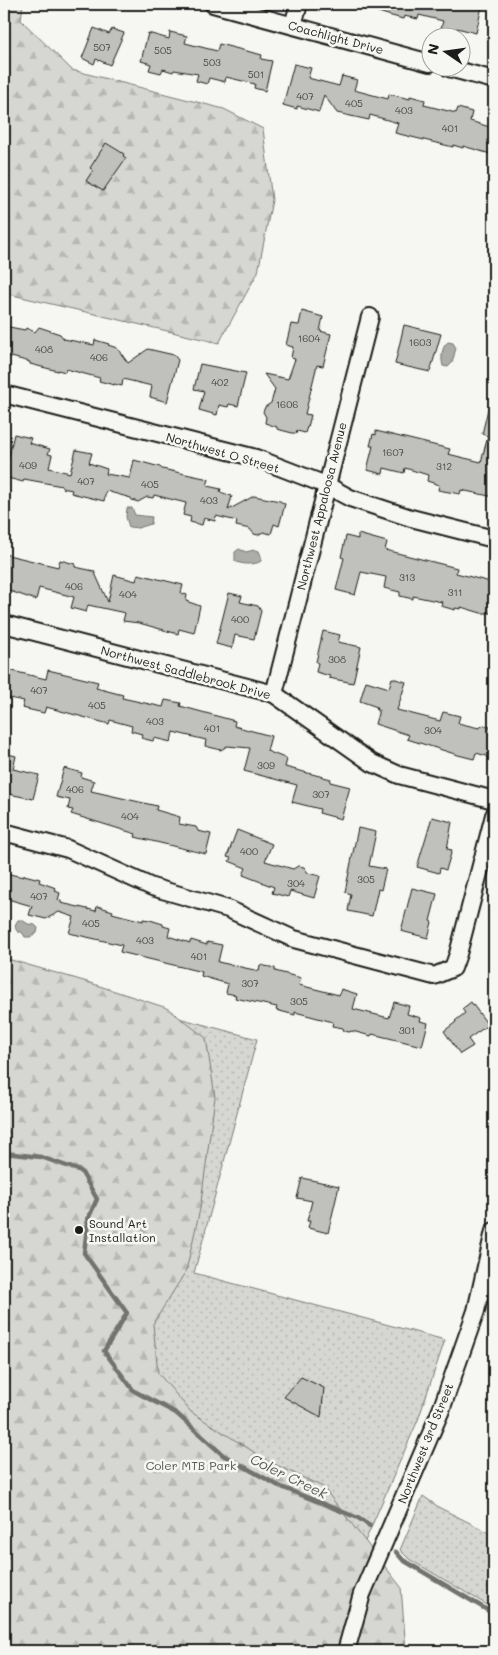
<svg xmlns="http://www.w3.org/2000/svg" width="498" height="1655" viewBox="0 0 498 1655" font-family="Mali,sans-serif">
<defs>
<pattern id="grass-dots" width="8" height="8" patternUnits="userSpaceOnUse" patternTransform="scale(1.25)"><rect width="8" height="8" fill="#d6d6d2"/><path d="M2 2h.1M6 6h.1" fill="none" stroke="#b7b7b4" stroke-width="1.8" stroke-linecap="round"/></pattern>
<pattern id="forest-firs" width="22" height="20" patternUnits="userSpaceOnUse" patternTransform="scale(1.25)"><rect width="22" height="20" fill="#d6d6d2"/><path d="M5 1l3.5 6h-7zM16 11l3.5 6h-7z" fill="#b7b7b4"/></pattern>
</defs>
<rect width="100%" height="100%" fill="#f6f6f2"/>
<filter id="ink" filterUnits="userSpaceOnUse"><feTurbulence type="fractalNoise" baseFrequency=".02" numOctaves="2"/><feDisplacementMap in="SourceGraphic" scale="10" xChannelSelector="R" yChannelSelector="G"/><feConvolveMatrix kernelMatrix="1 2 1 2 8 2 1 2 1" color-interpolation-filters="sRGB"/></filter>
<g filter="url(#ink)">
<g fill="url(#grass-dots)" stroke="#797977">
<path d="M4,971L257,1039L194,1273L445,1340L418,1420L345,1587L4,1651Z"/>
<path d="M423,1496L440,1508L494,1535V1609L409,1559L400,1550Z"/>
</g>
<g fill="url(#forest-firs)" stroke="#797977">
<path d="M4,4H23L21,20L72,70L224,109L263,129L272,200L258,272L219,343L4,293Z"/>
<path d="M4,958L84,981L167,1008L206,1038L215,1097L200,1209L186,1271L153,1324L158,1373L191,1412L268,1461L323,1487L401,1587L406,1651H4Z"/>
</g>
<g fill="#acaca9" stroke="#727271">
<path d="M448,342L453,343L456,348L452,363L448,367L443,366C441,359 441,347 448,342Z"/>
<path d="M127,508H132L135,515L152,517L151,524L138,528L129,527L126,517Z"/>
<path d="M239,549L246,552L254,550L259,551L261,556V561C256,565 241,565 235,561V552Z"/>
<path d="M18,920H22L28,924L35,925L38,928L37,933L30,937H25L22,932H18C14,928 15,924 18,920Z"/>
</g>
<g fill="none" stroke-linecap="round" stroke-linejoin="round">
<g stroke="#727271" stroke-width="4.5">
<path d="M4,1153L41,1157L81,1171L97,1199L88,1219L84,1253L127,1313L104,1351L134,1391L176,1413L223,1455L279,1486L358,1518L370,1526"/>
<path d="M396,1552L403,1560L494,1614"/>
</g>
</g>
<g fill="#c0c0bd" stroke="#1c1c1c">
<path d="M366,4H472L482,6L476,33L457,28L456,32L441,28L443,21L419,15L418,19L404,16L403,19L388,15L366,8Z"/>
<path d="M94,28L109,34L112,29L124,33L110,65L96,59L94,64L82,58Z"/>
<path d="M170,32L187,36L185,43L217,51L219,44L262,55L261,59L272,61L265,91L254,88L255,84L226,77L225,82L209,78L207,84L196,81L198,74L174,70L173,72L163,69L161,73L149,70L151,64L141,61L148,33L169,39Z"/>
<path d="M294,64L311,68L308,78L339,86L342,76L357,80L354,90L388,99L389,94L410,99V96L425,100L424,105L456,113L458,108L472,112L470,121L493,128L492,131H494V155L463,146V148L453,145V147L395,133L398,123L370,115L369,120L337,113L324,95L319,112L297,106V109L283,105Z"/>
<path d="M106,143L124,154L123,156L126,158L103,191L86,181L93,170L90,168Z"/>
<path d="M302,311L323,317L320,331L331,334L323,366L317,365L305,414L311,415L308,427H307L305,433L297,431L296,434L277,429V427L265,423L266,417L263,412L265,407L271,403L275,389L264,374L288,379L295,359L291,358L293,347L286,345L291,324L299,325Z"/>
<path d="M404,325L441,334L430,372L395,364Z"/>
<path d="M4,326L25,330L26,328L35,332L39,327L60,334L64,339L94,345L95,340L109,344L108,345L117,348L128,363L148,349L174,355L178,360L167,402L150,397L152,386L123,379L122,386L114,384V385L99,381L100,378L66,369L65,372L58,370V371L30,364V362L4,355Z"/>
<path d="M200,364L246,373L238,406L229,404L228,407L219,405L217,415L199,410L204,391L194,389Z"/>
<path d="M490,401H494V497L461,490L460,494L438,490L439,485L427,481L428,475L405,468L404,473L384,468L383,474L367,470L373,446H370L373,434L376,435V431L450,449L448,454L481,462L488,436L482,434Z"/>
<path d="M14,434L31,438L29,443L50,449L48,454L52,455L49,468L70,473L76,450L92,453L89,463L107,469L106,474L130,478L134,460L160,467L162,469L209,479L207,486L221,489L220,492L232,496L228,510L254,496L280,501L285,504L279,526L274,524L271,534L263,532L258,535L254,534L250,529L236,526L237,521L216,516L215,521L204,518L202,525L190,522L191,517L183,515L186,503L154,495L153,498L147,497L138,502L132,500L131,498L106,491L104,501L71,493L72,490L62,488V486L24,479L23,482L4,477Z"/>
<path d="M358,534L387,542L385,550L457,568L456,573L494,583V613H481L461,607V609L455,608V610L441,606L442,602L413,596V599L400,596V592L384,588L386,577L361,572L355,595L336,590L344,558L341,557L346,536L358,539Z"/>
<path d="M4,554L58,567L60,560L75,564V567L94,571L108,602L114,575L136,581L138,574L183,585L181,593L187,595L186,601L200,606L194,633L179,629L178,634L139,623L123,621L125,613L88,605L86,612L71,608L74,597L39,588L36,600L4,589Z"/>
<path d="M229,593L242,596L240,602L258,606L261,611L254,639L235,635L232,648L216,644Z"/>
<path d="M323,631L340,635L338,642L361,647L353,683L329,678L330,676L316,672L318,663L316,662Z"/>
<path d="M4,669L46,679L48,670L65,674L98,682L96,688L123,695L122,698L163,707L165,700L181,703L180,706L235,721L234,726L271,736L267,751L287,759L285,767L331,779L330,782L350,787L341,819L319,813L320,809L292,802L297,785L244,771L250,748L227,746L221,750L205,746L206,740L173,732L171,742L154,738L153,741L141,738L142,734L131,731L132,726L110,720L109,724L46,707L44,713L22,708L24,701L4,697Z"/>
<path d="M392,678L406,682L397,710L440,721L443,712L460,716L458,723L479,728L484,725L489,726L492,732H494V758L476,753L474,759L458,755L407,739L409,735L375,724L379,710H376L377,707L360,701L366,681L389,688Z"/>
<path d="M4,753L16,756L13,769L39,775L33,799L4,793Z"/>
<path d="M64,768L82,773L81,777L94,781L91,791L157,806L156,810L180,817L179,824L196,827L198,831L211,834L206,854L135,837L136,834L71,814L73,810L68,809L70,800L56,797Z"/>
<path d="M432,817L452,822L447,849L452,850L446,870L440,868L439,873L417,867Z"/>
<path d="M358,828L376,832L369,866L386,869L381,890L378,889L372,916L348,911L351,894L345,892Z"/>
<path d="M237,830L272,844L265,861L293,869L298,866L304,867L308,873L320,876L314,898L290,891L288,897L272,893L274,887L243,875L246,868L229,861L231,858L227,857Z"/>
<path d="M4,873L24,877V875L40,879L39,882L56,888L55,891L60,893L58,900L61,901V903L96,911L97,906L113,911L112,913L143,921V919L150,920L163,924V926L170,928L168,936L190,943L191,940L207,945V942L222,945L218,962L259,971L260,965L275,968V971L301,978L299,985L339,995L341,989L357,994L353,1009L389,1018L394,1002L409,1006L407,1014L421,1018L420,1021L428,1023L422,1046L372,1034L371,1036L352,1031L349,1032L344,1031L343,1028L332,1026L333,1022L295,1012V1015L276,1010L277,1007L235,998L236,995L226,993L228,984L201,976L202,972L120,952L122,945L69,933L74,917L59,912L46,919L29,915L32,906L4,898Z"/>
<path d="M412,888L437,894L430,921L432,922L428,938L401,931Z"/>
<path d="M471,1002L488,1025L468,1039L473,1046L460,1054L444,1031L456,1022L455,1021L465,1013L462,1009Z"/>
<path d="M302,1178L339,1186L328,1233L308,1228L310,1221H307L312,1201L297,1198Z"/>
<path d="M301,1377L324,1388L321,1417L284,1397Z"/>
</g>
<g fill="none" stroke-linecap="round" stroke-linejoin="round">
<g stroke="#1c1c1c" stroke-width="20">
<g id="minor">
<path d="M213,4L430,63"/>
<path d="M293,25L299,4"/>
<path d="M449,68L494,80"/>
<path d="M4,394L256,458L326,485L350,498L411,518L494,539"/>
<path d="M4,624L274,694L372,763L399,775L494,800"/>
<path d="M274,694L370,317"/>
<path d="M4,832L68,849L152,887L228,909L294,939L434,976L453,968L458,954L494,815"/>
<path d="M346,1651L362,1594L441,1410L476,1311L494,1231"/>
</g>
</g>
<use href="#minor" stroke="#f6f6f2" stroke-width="16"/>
</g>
</g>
<circle fill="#1c1c1c" stroke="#f6f6f2" stroke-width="2" cx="79" cy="1230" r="5"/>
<g text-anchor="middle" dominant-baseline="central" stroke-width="5" stroke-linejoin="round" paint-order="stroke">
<g font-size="10" fill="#454544">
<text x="102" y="47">507</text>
<text x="163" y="50">505</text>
<text x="212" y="62">503</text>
<text x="256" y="74">501</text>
<text x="305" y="96">407</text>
<text x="354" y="103">405</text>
<text x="404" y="110">403</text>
<text x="450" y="128">401</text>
<text x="309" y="338">1604</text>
<text x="420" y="342">1603</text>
<text x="44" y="349">408</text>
<text x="99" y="357">406</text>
<text x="220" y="382">402</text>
<text x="287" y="404">1606</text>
<text x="393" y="452">1607</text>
<text x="28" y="465">409</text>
<text x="444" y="466">312</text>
<text x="86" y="481">407</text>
<text x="150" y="484">405</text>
<text x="209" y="500">403</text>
<text x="407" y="577">313</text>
<text x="74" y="586">406</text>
<text x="455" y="592">311</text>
<text x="128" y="594">404</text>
<text x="240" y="619">400</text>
<text x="337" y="659">308</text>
<text x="39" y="690">407</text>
<text x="97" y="705">405</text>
<text x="155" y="721">403</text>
<text x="212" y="728">401</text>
<text x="433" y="730">304</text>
<text x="266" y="765">309</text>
<text x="75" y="789">406</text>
<text x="321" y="794">307</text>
<text x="130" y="816">404</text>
<text x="249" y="851">400</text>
<text x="366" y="879">305</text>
<text x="296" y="883">304</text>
<text x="39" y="896">407</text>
<text x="91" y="923">405</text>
<text x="145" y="940">403</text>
<text x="199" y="956">401</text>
<text x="250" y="983">307</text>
<text x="299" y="1001">305</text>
<text x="407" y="1030">301</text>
</g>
<g font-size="12" fill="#1c1c1c" stroke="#f6f6f2">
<text transform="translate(336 37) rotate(15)">Coachlight Drive</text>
<text transform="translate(223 452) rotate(16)">Northwest O Street</text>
<text transform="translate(321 506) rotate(-76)">Northwest Appaloosa Avenue</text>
<text transform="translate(186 672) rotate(15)">Northwest Saddlebrook Drive</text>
<text transform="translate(425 1443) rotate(-68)">Northwest 3rd Street</text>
</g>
<g font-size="12" fill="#1c1c1c" stroke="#f6f6f2" text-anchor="start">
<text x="89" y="1223">Sound Art<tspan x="89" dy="14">Installation</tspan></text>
</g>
<g font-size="12" fill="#545453" stroke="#f6f6f2">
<text x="191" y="1465">Coler MTB Park</text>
</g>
<g font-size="14" font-style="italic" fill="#565654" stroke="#f6f6f2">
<text transform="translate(289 1476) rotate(26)">Coler Creek</text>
</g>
</g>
<rect width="498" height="1655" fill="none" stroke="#f6f6f2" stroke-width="20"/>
<rect x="10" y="10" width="478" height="1635" fill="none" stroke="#1c1c1c" stroke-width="2" filter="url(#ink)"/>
<g transform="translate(446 52) rotate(283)"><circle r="24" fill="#f6f6f2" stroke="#9f9f9c"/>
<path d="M0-4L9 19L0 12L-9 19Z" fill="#1c1c1c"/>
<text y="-8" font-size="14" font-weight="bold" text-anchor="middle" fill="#1c1c1c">N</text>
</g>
</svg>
